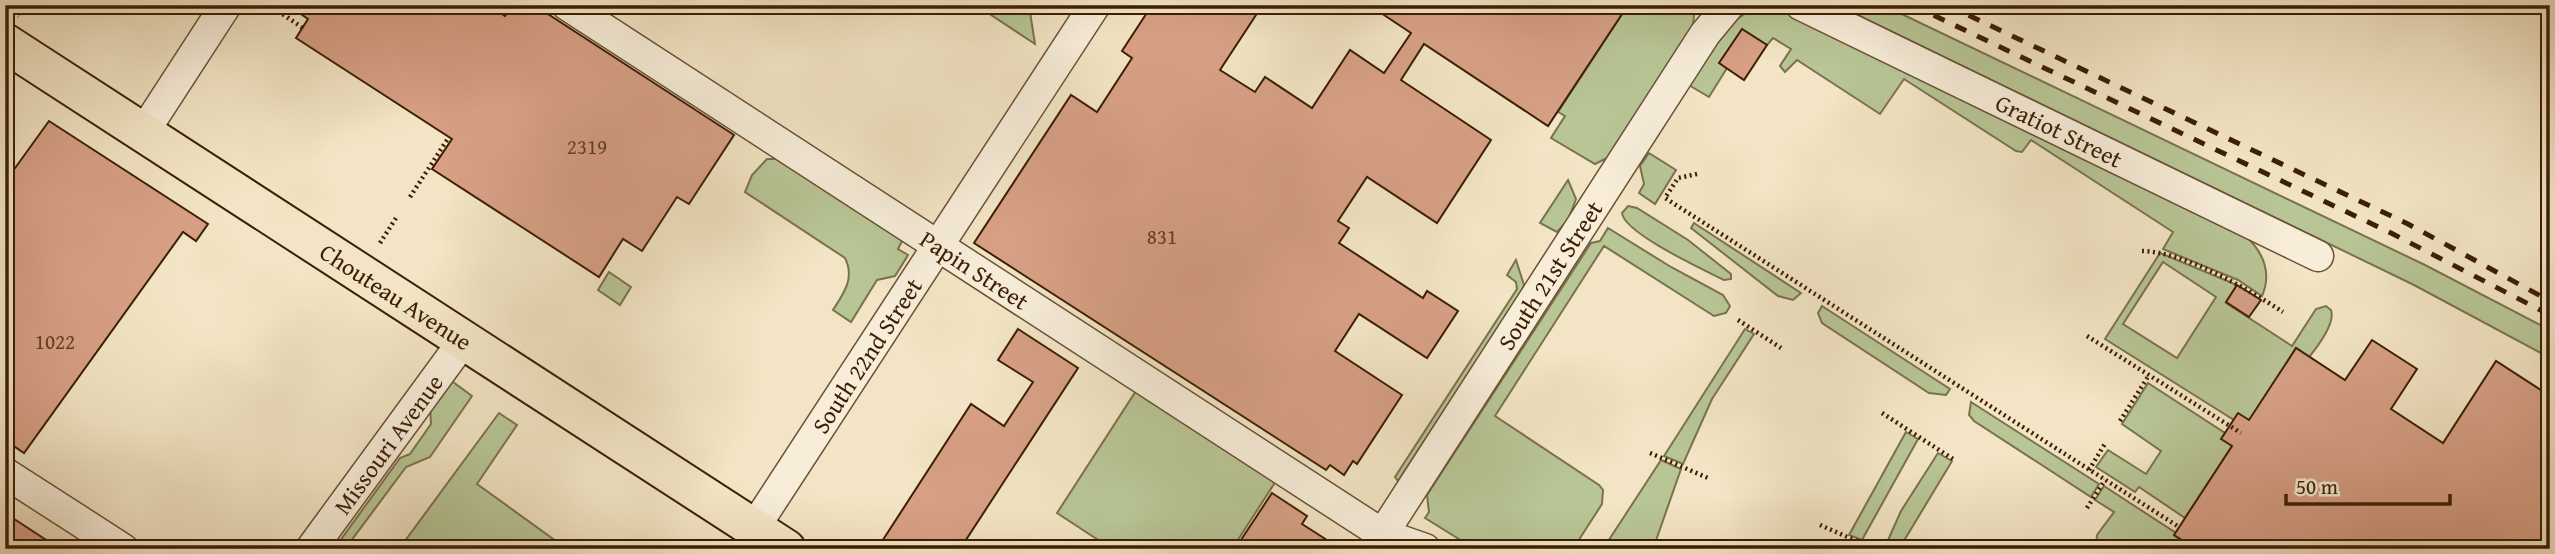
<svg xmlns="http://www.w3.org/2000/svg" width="2555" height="554" viewBox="0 0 2555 554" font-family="'Gentium Book Plus',serif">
<rect width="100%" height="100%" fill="#f2e4c4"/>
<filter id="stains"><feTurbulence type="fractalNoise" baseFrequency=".00286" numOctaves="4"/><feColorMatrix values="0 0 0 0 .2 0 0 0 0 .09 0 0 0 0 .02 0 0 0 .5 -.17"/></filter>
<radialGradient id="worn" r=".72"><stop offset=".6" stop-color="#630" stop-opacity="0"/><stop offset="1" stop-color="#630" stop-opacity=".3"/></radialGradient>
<g fill="#b8c595" stroke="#7a724c" stroke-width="2" fill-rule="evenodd">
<path d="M976,5H1034L1030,12L1035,44Z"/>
<path d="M1628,5H1695L1693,26L1609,157L1595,164L1551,138L1565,116L1558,112Z"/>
<path d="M1837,5H1883L2425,265L2550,330V358L2414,285Z"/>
<path d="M1756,8L1786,12L2247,237C2263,253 2272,273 2262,296L2238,280L2163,249L2173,232L2031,140L2022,152L2016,151L1904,79L1880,114L1797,60L1785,72L1780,66L1791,49L1773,38L1767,45L1742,29L1720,63L1727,68L1709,97L1687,84C1706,54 1722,22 1756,8Z"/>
<path d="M1649,153L1676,170L1655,204L1639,193L1644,184L1640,166Z"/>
<path d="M767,159H776L903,239L898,249L908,255L895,276L877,280L851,322L833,310C844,293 855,278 845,258L745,192L752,175Z"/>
<path d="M1568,180L1576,199L1568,220L1557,232L1540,223Z"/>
<path d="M1628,206L1637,208L1688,240L1731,274V279L1724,280C1704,270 1624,233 1622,213Z"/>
<path d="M1694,223L1801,293L1793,300L1778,296L1691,228Z"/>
<path d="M1608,228L1671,267L1723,295L1730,306L1726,313L1714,316L1604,246L1495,416L1599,485L1603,490L1602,504L1573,549H1475L1425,518L1429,512L1427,495L1591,243L1600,241Z"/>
<path d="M2160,253L2237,285L2226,303L2292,346L2316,309L2326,306L2331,310C2340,335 2267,402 2249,420H2234L2105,339ZM2163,262L2216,297L2177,358L2123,324Z"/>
<path d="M1516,260L1524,285L1522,291L1398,481L1395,477L1517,289L1516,282L1507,275Z"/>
<path d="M609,272L631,287L620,305L598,290Z"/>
<path d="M1822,306L1950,389L1946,395L1929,393L1822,323L1818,313Z"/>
<path d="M1745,329L1754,334L1712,399L1683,464L1664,456Z"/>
<path d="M449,379L472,396L430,457L406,467L345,549H334L400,458L410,454L431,424L430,404Z"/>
<path d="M2148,383L2225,433L2232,446L2185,518L2139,487L2135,492L2096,467L2108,450L2146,474L2161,451L2122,424Z"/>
<path d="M1136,391L1276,481L1232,549H1112L1057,513Z"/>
<path d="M1971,402L2099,484L2091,497L1974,421L1969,415Z"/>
<path d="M499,413L517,425L477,484L567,549H399Z"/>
<path d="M1906,432L1918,439L1862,540L1849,535Z"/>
<path d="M1938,453L1952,461L1899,549H1884L1901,511Z"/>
<path d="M1661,460L1681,469L1653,549H1603Z"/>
<path d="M2104,486L2176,533L2175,536L2185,542L2180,549L2096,546L2097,535L2114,512L2095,500Z"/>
</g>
<g fill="#d7a085" stroke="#3c1e04" stroke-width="2">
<path d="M288,5H489L505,16L512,5H534L734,135L689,204L677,197L642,251L623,239L599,277L432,169L452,139L296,38L308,19Z"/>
<path d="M1152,5H1241L1256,15L1220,70L1255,92L1265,77L1312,108L1350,50L1384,73L1411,33L1369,5H1628L1548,126L1424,44L1401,80L1491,140L1437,223L1367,177L1338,221L1349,228L1339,243L1423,298L1427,291L1458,311L1427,358L1359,314L1335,351L1402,395L1357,464L1353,461L1344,475L1330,465L1326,470L974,243L1071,95L1097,112L1132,58L1122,51Z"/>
<path d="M1742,29L1767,45L1744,80L1719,63Z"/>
<path d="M49,121L208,224L196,241L183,232L24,453L5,440V182Z"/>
<path d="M2237,285L2261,300L2249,317L2226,302Z"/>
<path d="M1018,329L1078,368L960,549H877L971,404L1004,426L1033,382L998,360Z"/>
<path d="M2372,340L2417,369L2391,409L2443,443L2496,361L2550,396V549H2196L2174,535L2232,446L2221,439L2238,413L2249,420L2296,348L2345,380Z"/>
<path d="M1272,493L1307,516L1302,524L1341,549H1235Z"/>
<path d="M5,513L60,549H5Z"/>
</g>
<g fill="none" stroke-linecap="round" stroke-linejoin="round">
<g stroke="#6a5034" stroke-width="33">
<g id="minor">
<path id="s1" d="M567,5L1382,534L1425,549"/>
<path id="s2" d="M1801,5L2318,256"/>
<path d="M143,133L226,5"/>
<path d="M5,473L123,549"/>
<path id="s3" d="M754,528L1095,5"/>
<path id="s4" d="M311,549L464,340"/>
<path id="s5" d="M1373,549L1705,34L1729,5"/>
</g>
</g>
<g stroke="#3c1e04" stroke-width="42">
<g id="major">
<path id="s6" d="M5,43L786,549"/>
</g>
</g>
<g stroke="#3c1e04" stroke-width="4.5" stroke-dasharray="2 3.5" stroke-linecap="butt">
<path d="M6,5L19,16"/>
<path d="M269,5L303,28"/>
<path d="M1697,174L1678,178L1665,198L2179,527"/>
<path d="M410,197L449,137"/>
<path d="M380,243L396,218"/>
<path d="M2142,251C2185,252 2246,288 2283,312"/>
<path d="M1738,320L1781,348"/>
<path d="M2087,336L2241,433"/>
<path d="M1882,413L1953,459"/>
<path d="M2120,421L2149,375"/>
<path d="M1650,453L1708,478"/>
<path d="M2089,470L2106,442"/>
<path d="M2087,508L2105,480"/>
<path d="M1820,525L1875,549"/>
<path d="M2189,549L2191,546"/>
</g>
<use href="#minor" stroke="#f7edd9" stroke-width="30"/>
<use href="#major" stroke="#f2e4c4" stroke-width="38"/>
<g stroke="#3c1e04" stroke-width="5" stroke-dasharray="12 12" stroke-linecap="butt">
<path d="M1912,5L2391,233L2550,315"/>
<path d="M1947,5L2408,224L2550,301"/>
</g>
</g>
<g text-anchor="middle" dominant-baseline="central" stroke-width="5" stroke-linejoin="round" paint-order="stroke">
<g font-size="21" fill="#633e24">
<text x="587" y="146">2319</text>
<text x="1162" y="236">831</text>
<text x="55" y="341">1022</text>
</g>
<g font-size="24" fill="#3c1e04" stroke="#f7edd9">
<text stroke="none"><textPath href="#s2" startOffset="287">Gratiot Street</textPath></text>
<text stroke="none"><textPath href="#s1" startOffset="486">Papin Street</textPath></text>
<text stroke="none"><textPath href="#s5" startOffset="326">South 21st Street</textPath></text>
<text stroke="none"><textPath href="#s6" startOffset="466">Chouteau Avenue</textPath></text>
<text stroke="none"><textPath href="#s3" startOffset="206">South 22nd Street</textPath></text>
<text stroke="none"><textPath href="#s4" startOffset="130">Missouri Avenue</textPath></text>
</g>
</g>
<rect width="2555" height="554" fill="none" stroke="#f2e4c4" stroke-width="28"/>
<rect x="7" y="7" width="2541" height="540" fill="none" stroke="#3c1e04" stroke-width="3.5"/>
<rect x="14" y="14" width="2527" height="526" fill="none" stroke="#3c1e04" stroke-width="2"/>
<path d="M2286 494v10h164v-10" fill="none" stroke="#3c1e04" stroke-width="3.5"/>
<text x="2296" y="494" font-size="21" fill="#3c1e04" stroke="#f7edd9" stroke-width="5" paint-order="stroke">50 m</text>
<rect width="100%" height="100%" filter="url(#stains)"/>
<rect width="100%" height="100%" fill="url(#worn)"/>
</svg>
